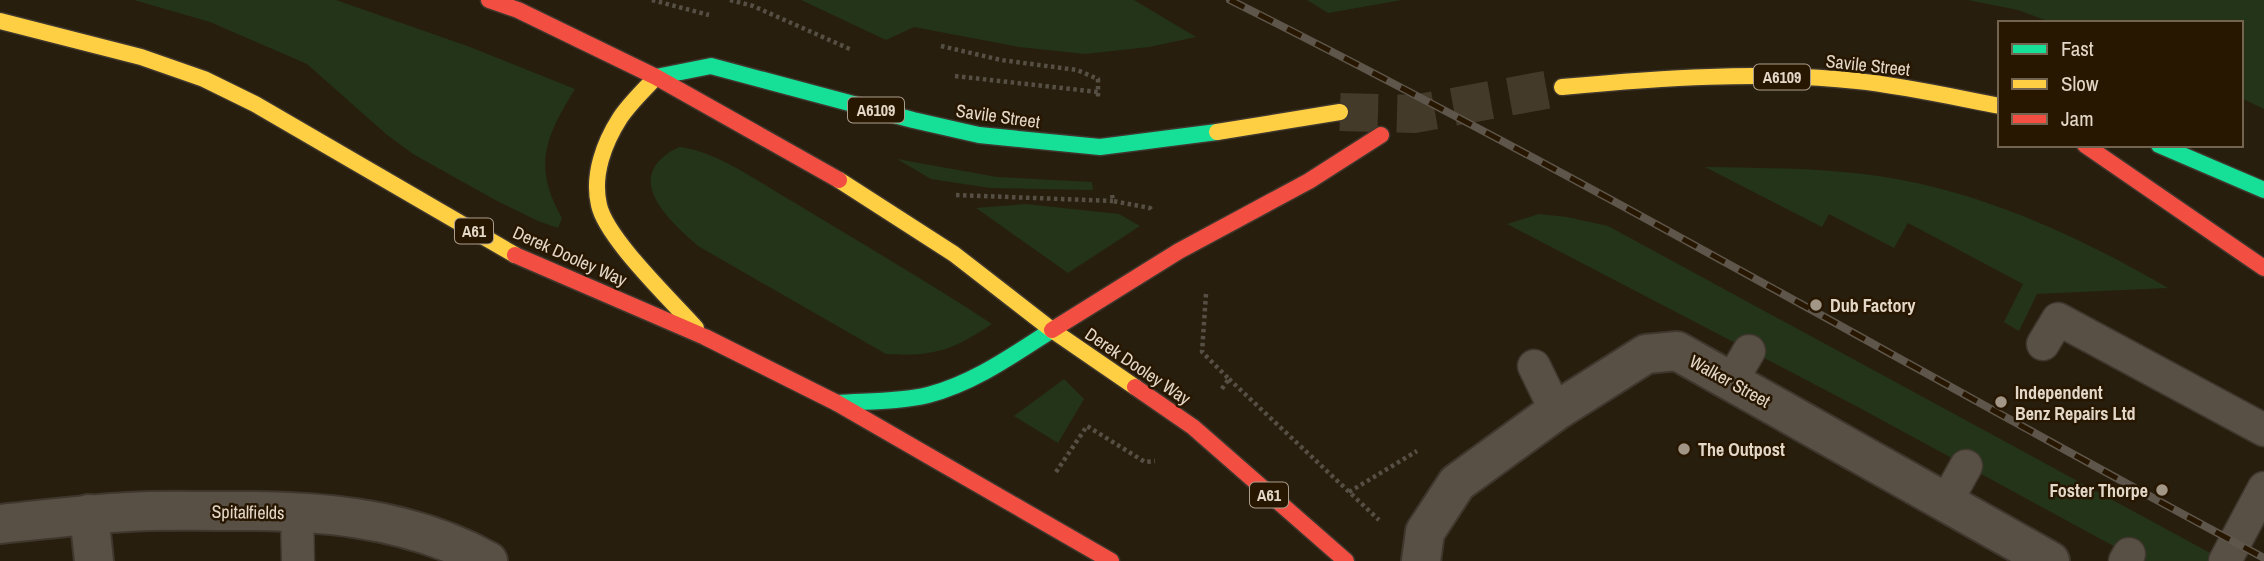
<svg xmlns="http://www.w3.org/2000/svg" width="2264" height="561" viewBox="0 0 2264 561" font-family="'Archivo Narrow',sans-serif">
<rect width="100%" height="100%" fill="#281e0e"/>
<g fill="#233419">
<path d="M134,0H336L470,47L575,89C546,136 532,166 562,218L558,228L538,221L497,201L413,154L386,134L307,64L210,22Z"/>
<path d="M801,0H1134L1196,37L1149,47L1085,54L1019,47L914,27L886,40Z"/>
<path d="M1307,0H1402L1328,13Z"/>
<path d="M1968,0H2264V109L2241,98V23H2053L2018,10Z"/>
<path d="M679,147C718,151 761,184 795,203C861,243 928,282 992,324C953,350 934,357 886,354L698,246C667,219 620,176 679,147Z"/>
<path d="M897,159L997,177L1092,182L1093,190L990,188L931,179Z"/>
<path d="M1705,167C1770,168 1837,168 1902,180C1996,198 2086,240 2168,288L2037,294L2019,331L2004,322L2023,284L1908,223L1894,248L1829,214L1822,227Z"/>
<path d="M1026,204L1119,214L1140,226L1068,273L976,208Z"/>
<path d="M1539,214L1567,217L1608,226L2225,561H2141L1856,406L1507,224Z"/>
<path d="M1064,379L1084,399L1058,443L1014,416Z"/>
</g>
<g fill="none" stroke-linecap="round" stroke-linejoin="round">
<path stroke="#443a2a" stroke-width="38" stroke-dasharray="38 19" stroke-linecap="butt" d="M1340,112L1414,114L1562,87"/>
<g stroke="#3f372d" stroke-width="35">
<g id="lane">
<path d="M2043,344L2058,319L2264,430"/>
<path d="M1534,366L1556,411"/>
<path d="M1731,382L1749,351"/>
<path d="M1946,502L1966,466"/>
<path d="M297,512L298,561"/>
<path d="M2125,561L2129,554"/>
<path d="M2225,561L2264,488"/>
</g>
</g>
<g stroke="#3f372d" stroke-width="42">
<g id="street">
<path d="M89,514L94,561"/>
<path d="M0,524C42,520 85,514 128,512C158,510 188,511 218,511C311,510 405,515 488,561"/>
<path d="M1421,561L1425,532L1457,483L1556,411L1646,354L1677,351L2050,561"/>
</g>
</g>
<g stroke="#3f372d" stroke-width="19">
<g id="fast">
<path d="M656,77L711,66L913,120L979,135L1100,147L1217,132"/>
<path d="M2159,145L2264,190"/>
<path d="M837,403C867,401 899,402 928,395C974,383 1013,355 1052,330"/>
</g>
</g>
<g stroke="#3f372d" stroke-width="19">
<g id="slow">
<path d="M0,21L141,57L204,79L255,104L515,255"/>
<path d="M656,77C644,90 630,103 620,118C604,143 592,175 599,205C606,238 672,301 696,328"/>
<path d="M1562,87C1660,78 1759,71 1857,81C1905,86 1953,97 2000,106"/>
<path d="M1217,132L1340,112"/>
<path d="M839,180L954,254L1052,330L1135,387"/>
</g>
</g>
<g stroke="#3f372d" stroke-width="19">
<g id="jam">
<path d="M489,0L518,10L656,77L839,180"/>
<path d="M2085,145L2264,268"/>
<path d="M515,255L705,337L837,403L1111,561"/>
<path d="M1052,330L1179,251L1309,181L1381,135"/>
<path d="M1135,387L1193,427L1346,561"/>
</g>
</g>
<g stroke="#564f44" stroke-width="4.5" stroke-dasharray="3.5 3.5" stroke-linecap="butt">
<path d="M652,0L709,15"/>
<path d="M730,0L753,6L852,50"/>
<path d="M941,46L1001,60L1077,70L1098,79V97"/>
<path d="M955,76L1098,92"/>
<path d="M956,195L1113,201"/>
<path d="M1112,195L1113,201L1150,208L1152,211"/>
<path d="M1206,294L1202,352L1229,379L1221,390"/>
<path d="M1229,379L1379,520"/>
<path d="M1056,472L1087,426L1145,462L1155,461"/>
<path d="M1349,492L1417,451"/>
</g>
<use href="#lane" stroke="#585045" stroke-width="32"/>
<use href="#street" stroke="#585045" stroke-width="38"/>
<use href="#fast" stroke="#16e098" stroke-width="16"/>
<use href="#slow" stroke="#ffcf43" stroke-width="16"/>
<use href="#jam" stroke="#f24e42" stroke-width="16"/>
<g stroke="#5e564b" stroke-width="8">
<path id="rail" d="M1230,0C1580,175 1919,373 2264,558"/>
</g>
<use href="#rail" stroke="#281700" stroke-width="5" stroke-dasharray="16" stroke-linecap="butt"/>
</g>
<g fill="#a29686" stroke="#281700" stroke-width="2.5">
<circle cx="1816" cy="305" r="7"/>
<circle cx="2001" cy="402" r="7"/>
<circle cx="1684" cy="449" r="7"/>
<circle cx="2162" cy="490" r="7"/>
</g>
<g text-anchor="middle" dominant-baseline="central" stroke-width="5" stroke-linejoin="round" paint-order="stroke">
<g fill="#281700" stroke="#ab9d8b" stroke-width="2">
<rect x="1754" y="64.5" width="56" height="25" rx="5"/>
<rect x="848" y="97.5" width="56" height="25" rx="5"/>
<rect x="455" y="218.5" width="38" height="25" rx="5"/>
<rect x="1250" y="482.5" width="38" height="25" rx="5"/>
</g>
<g font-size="16" font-weight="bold" fill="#e3d7c7">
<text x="1782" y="77">A6109</text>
<text x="876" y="110">A6109</text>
<text x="474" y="231">A61</text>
<text x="1269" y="495">A61</text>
</g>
<g font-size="18" fill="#e3d7c7" stroke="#281700">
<text transform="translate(1868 65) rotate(6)">Savile Street</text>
<text transform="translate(998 116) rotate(8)">Savile Street</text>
<text transform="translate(570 256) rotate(24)">Derek Dooley Way</text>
<text transform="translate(1138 366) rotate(34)">Derek Dooley Way</text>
<text transform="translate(1730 381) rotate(29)">Walker Street</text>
<text transform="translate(248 512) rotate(1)">Spitalfields</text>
</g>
<g font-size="18" font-weight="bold" fill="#e3d7c7" stroke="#281700" text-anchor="start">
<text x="1830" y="305">Dub Factory</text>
<text x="2015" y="392">Independent<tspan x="2015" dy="21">Benz Repairs Ltd</tspan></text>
<text x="1698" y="449">The Outpost</text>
<text x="2148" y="490" text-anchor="end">Foster Thorpe</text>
</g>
</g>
<rect x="1998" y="21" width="245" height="126" fill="#281700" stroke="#736450" stroke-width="2"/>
<rect x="2012" y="44" width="35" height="10" fill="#16e098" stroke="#736450" stroke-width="2"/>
<text x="2061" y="56" font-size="21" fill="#e3d7c7">Fast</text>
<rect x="2012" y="79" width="35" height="10" fill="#ffcf43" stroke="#736450" stroke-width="2"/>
<text x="2061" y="91" font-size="21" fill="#e3d7c7">Slow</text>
<rect x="2012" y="114" width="35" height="10" fill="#f24e42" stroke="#736450" stroke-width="2"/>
<text x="2061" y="126" font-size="21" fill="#e3d7c7">Jam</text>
</svg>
